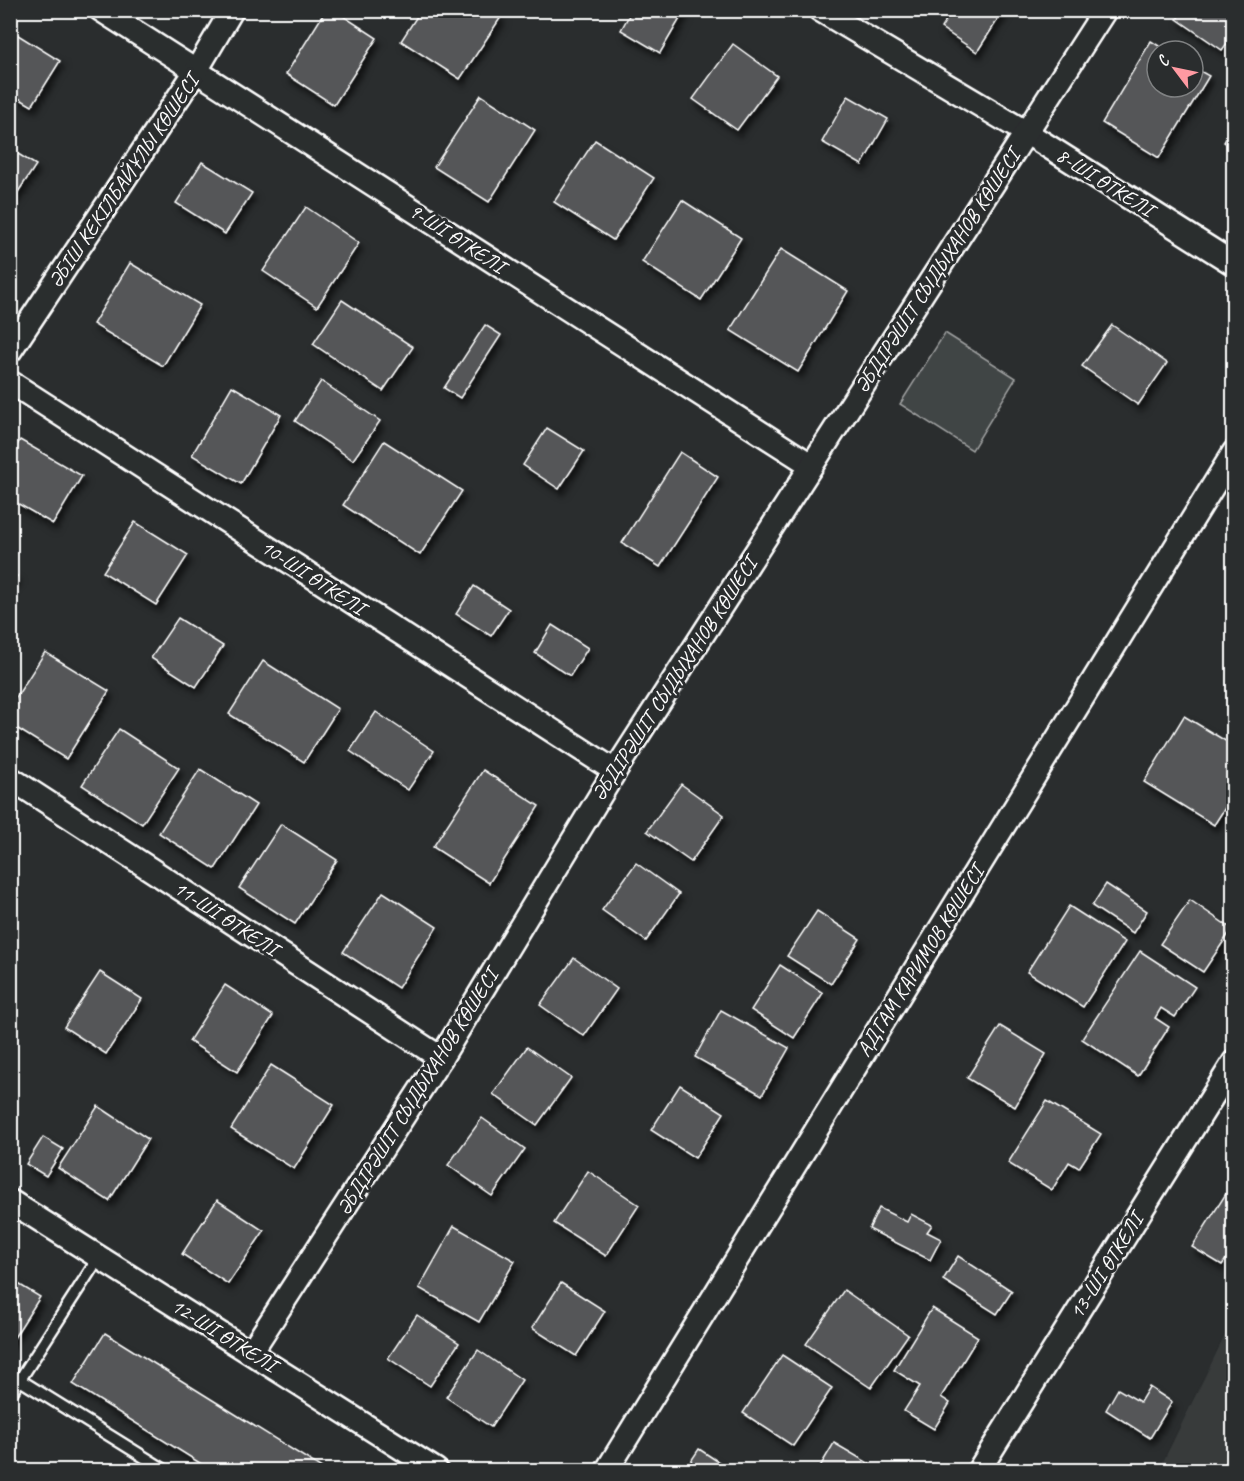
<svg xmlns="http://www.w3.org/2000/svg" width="1244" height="1481" viewBox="0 0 1244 1481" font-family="Caveat,sans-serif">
<defs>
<filter id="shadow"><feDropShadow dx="3.5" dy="6" stdDeviation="3" flood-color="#0009"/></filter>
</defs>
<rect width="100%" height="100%" fill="#2a2d2e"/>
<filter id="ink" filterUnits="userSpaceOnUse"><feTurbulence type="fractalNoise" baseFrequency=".0167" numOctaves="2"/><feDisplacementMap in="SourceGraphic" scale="12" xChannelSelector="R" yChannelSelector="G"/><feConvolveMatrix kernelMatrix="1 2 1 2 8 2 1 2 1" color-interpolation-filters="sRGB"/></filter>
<g filter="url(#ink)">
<path fill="#373a3b" d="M1233,1319V1470H1159Z"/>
<path fill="#414445" stroke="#a0a2a2" stroke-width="1.5" d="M945,333L1016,378L972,450L900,404Z"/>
<g fill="#555758" stroke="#fff" stroke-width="1.5" filter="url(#shadow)">
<path d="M326,10H334L377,38L334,105L286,74Z"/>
<path d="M421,10H491L501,17L460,79L401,41Z"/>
<path d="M632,10H685L660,53L621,30Z"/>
<path d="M952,10H1004L977,52L941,28Z"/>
<path d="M1183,10H1234V34L1222,50L1177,19Z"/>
<path d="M10,30L60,61L32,106L10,93Z"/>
<path d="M1151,41L1167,51H1157V87H1193V67L1209,76L1159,158L1102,123Z"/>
<path d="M733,44L777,76L737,130L693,99Z"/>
<path d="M481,95L535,130L489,202L434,167Z"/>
<path d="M848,96L888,119L862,165L822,142Z"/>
<path d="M1234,127V148L1224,142Z"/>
<path d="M595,140L654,178L613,240L554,202Z"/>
<path d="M10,149L36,165L10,204Z"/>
<path d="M202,162L252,193L225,234L176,203Z"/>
<path d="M682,200L741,238L701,300L642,262Z"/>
<path d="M306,207L359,243L317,307L263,271Z"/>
<path d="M781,249L848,291L798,372L730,330Z"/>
<path d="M130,263L200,305L163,366L93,324Z"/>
<path d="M342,300L413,347L383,391L313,344Z"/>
<path d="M485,325L501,335L460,398L444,388Z"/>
<path d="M1112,325L1167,363L1138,405L1082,366Z"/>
<path d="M321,381L380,421L353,460L295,421Z"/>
<path d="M232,386L281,415L241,484L192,455Z"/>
<path d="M547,428L584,451L559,489L523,465Z"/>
<path d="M20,440L82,476L53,524L10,499V457Z"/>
<path d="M384,441L462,491L420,555L343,505Z"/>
<path d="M680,452L718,477L660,567L622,543Z"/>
<path d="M135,522L188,555L156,605L103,572Z"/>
<path d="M10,572L17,576L10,586Z"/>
<path d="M474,586L509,609L491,636L456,614Z"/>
<path d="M178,618L223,646L196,687L151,658Z"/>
<path d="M552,625L588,648L570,676L535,653Z"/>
<path d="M45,652L109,691L66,759L10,724V707Z"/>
<path d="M263,661L338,709L304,762L229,714Z"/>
<path d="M376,712L434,751L408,790L350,751Z"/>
<path d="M1184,716L1234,746V794L1214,825L1144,782Z"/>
<path d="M119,729L179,768L142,824L82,785Z"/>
<path d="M200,769L256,805L215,869L159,833Z"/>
<path d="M483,770L539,806L489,883L433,847Z"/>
<path d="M681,784L724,815L691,862L647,831Z"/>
<path d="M281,824L337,860L295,924L239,888Z"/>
<path d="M636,863L679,894L646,941L602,910Z"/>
<path d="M1106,884L1147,911L1133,933L1092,906Z"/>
<path d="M383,892L437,927L398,988L343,952Z"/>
<path d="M1190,900L1232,929L1203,972L1160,944Z"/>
<path d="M1069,906L1125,942L1083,1007L1027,972Z"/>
<path d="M817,911L860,939L831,984L787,956Z"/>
<path d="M1140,951L1195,987L1175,1017L1161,1008L1155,1018L1169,1027L1138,1076L1082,1039Z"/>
<path d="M574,958L617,989L584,1036L540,1005Z"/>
<path d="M780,965L823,993L794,1038L751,1010Z"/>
<path d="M100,972L142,999L106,1054L64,1027Z"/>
<path d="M225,985L273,1016L237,1072L189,1041Z"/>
<path d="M721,1010L789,1048L762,1095L695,1057Z"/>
<path d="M1000,1026L1046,1054L1015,1107L967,1078Z"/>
<path d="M527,1047L571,1078L537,1125L493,1094Z"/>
<path d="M271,1065L334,1105L294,1169L231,1129Z"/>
<path d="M680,1085L724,1113L695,1158L651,1130Z"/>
<path d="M1047,1101L1101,1134L1079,1168L1069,1162L1052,1190L1008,1163Z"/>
<path d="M98,1106L148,1139L109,1201L58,1168Z"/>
<path d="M482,1118L525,1149L492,1196L448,1165Z"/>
<path d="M43,1137L63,1149L46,1176L26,1164Z"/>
<path d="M588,1171L639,1205L606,1256L554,1223Z"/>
<path d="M1234,1181V1248L1222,1265L1192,1247Z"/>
<path d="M217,1200L264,1231L228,1284L182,1254Z"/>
<path d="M879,1208L907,1222L911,1214L932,1225L927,1232L941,1239L930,1260L869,1229Z"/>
<path d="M454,1226L515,1261L479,1322L419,1288Z"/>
<path d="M958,1256L1012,1291L997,1314L943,1280Z"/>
<path d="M10,1279L40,1297L10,1344Z"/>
<path d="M561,1283L605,1311L576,1356L532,1328Z"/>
<path d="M844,1290L908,1335L871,1388L806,1344Z"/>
<path d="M932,1308L978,1337L941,1397L950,1403L934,1429L904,1411L920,1386L894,1370Z"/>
<path d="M417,1315L459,1343L430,1386L388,1358Z"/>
<path d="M105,1333L325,1470H211L73,1384Z"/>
<path d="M478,1350L522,1380L491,1427L446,1397Z"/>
<path d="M782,1355L832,1388L793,1446L743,1413Z"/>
<path d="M1149,1387L1172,1402L1150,1438L1106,1410L1118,1389L1140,1402Z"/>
<path d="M834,1443L880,1470H818Z"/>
<path d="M699,1449L731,1470H685Z"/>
</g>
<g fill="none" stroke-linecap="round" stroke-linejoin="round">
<g stroke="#fff" stroke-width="15">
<g id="lane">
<path d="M20,1380L165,1470"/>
<path d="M10,1395L99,1257"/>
</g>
</g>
<g stroke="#fff" stroke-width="27">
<g id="street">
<path d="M101,10L811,465"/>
<path d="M820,10L1027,133L1234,264"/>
<path d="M10,351L196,71L232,10"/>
<path d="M10,382L615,771"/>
<path d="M10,778L441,1058"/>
<path d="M10,1201L436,1470"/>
<path d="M251,1352L441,1058L615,771L1105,10"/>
<path d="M607,1470L1234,452"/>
<path d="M979,1470L1234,1062"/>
</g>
</g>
<use href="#lane" stroke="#2a2d2e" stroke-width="10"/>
<use href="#street" stroke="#2a2d2e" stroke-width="22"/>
</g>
</g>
<g text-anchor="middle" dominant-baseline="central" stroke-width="6" stroke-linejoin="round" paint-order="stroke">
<g font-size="21" fill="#fff" stroke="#2a2d2e">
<text transform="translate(123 181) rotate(-56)">ӘБІШ КЕКІЛБАЙҰЛЫ КӨШЕСІ</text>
<text transform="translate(1105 182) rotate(32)">8-ШІ ӨТКЕЛІ</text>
<text transform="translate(457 238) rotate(33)">9-ШІ ӨТКЕЛІ</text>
<text transform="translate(937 271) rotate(-57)">ӘБДІРӘШІТ СЫДЫХАНОВ КӨШЕСІ</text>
<text transform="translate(313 577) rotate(33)">10-ШІ ӨТКЕЛІ</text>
<text transform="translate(674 679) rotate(-57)">ӘБДІРӘШІТ СЫДЫХАНОВ КӨШЕСІ</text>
<text transform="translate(226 918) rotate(33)">11-ШІ ӨТКЕЛІ</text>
<text transform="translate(920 961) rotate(-58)">АДГАМ КАРИМОВ КӨШЕСІ</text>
<text transform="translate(417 1092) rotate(-58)">ӘБДІРӘШІТ СЫДЫХАНОВ КӨШЕСІ</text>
<text transform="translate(1106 1266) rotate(-58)">13-ШІ ӨТКЕЛІ</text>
<text transform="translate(224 1335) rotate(32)">12-ШІ ӨТКЕЛІ</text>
</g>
</g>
<rect width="1244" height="1481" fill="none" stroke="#2a2d2e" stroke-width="36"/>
<rect x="18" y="18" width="1208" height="1445" fill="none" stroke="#fff" stroke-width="2" filter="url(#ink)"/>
<g transform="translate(1175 69) rotate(302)"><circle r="28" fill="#2a2d2e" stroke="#7f8182" stroke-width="1.5"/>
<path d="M0-4.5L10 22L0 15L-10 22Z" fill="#ff9aa2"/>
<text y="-9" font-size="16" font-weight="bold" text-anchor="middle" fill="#ffffff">С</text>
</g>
</svg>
